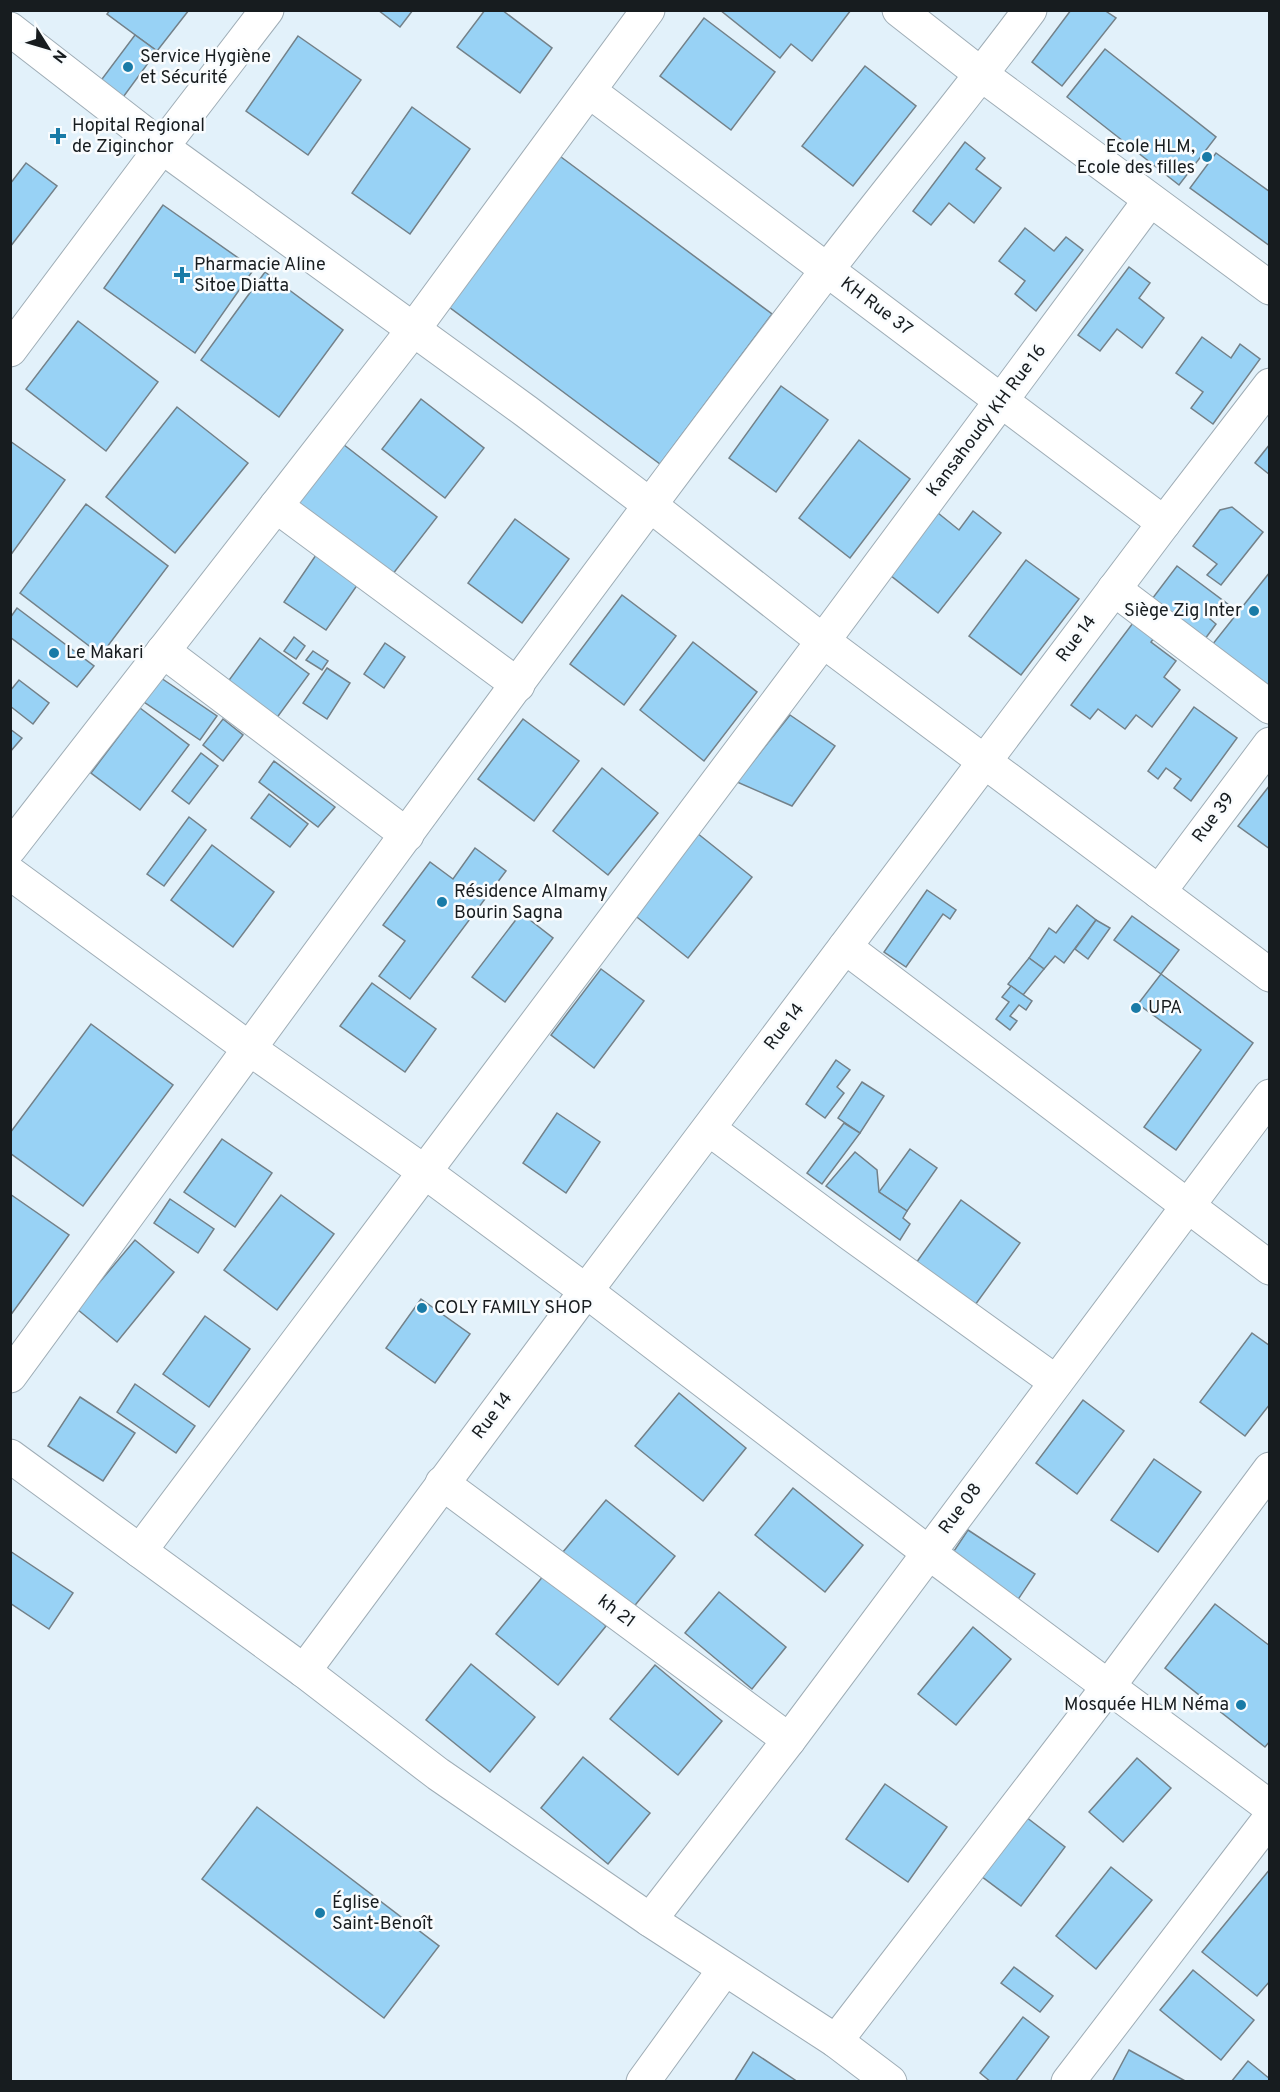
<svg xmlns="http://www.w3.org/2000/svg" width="1280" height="2092" viewBox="0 0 1280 2092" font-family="Overpass,sans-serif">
<rect width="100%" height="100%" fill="#e2f1fa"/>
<g fill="#98d2f5" stroke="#738189" stroke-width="1.5">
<path d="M110,10H189L157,51L107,14Z"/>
<path d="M378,10H413L400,27Z"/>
<path d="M485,10H502L552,48L520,93L457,47Z"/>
<path d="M720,10H851L812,61L791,44L780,58Z"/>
<path d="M1071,10H1104L1116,18L1062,86L1032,62Z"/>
<path d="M704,18L775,72L731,130L660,76Z"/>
<path d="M135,35L157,51L121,100L99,83Z"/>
<path d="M298,36L361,80L308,155L246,111Z"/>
<path d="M1105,49L1216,137L1179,185L1067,97Z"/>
<path d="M865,66L916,106L853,186L802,146Z"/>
<path d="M412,107L470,149L410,234L352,193Z"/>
<path d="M965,142L985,158L976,169L1001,188L974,223L949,203L931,225L913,211Z"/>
<path d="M1216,153L1270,192V246L1190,188Z"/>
<path d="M557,154L772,314L660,464L445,304Z"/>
<path d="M26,163L57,186L10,247V184Z"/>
<path d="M163,205L254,269L195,353L104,288Z"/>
<path d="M1025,228L1054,251L1066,237L1083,250L1036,311L1015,294L1025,281L999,261Z"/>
<path d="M1129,267L1150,283L1139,298L1164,318L1142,348L1117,329L1100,351L1078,335Z"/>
<path d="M265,272L343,330L279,417L201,360Z"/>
<path d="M78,321L158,382L106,451L26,389Z"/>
<path d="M1202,337L1231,358L1240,344L1260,359L1213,424L1191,408L1203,392L1176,373Z"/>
<path d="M781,386L828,420L776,492L729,458Z"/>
<path d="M421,399L484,448L445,498L382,449Z"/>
<path d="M177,407L248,463L175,553L106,497Z"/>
<path d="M859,440L910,479L850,558L799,518Z"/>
<path d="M10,441L65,480L10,556Z"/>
<path d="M339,441L437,517L389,579L291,503Z"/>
<path d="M1270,444V475L1255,463Z"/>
<path d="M86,504L168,566L101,655L20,593Z"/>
<path d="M1232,507L1263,532L1221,585L1207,575L1217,564L1193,546L1220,510Z"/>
<path d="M973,511L1001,533L938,613L890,575L938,513L959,530Z"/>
<path d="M515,519L569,559L522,623L468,583Z"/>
<path d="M316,555L358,584L326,630L284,602Z"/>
<path d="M1026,560L1079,599L1021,675L969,636Z"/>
<path d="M1177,566L1229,605L1222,615L1217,610L1210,619L1216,624L1205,639L1152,599Z"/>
<path d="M1270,572V695L1208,650Z"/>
<path d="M622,595L676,636L624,705L570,664Z"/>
<path d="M17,608L94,666L77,687L10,637V618Z"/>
<path d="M1139,615L1160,630L1151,642L1176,661L1164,677L1180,690L1152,727L1136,715L1125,729L1098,709L1090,719L1071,705Z"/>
<path d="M294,637L305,646L296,659L284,651Z"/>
<path d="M260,638L309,674L273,723L224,687Z"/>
<path d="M693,642L757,692L704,761L640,710Z"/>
<path d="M385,643L405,657L384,688L364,674Z"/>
<path d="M313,651L328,661L322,670L306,660Z"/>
<path d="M327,668L350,683L327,719L303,703Z"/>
<path d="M161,678L217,716L200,740L144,702Z"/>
<path d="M19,680L49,703L33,724L10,706V691Z"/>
<path d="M1194,707L1237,738L1191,801L1174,788L1181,779L1166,768L1158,779L1148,771Z"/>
<path d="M140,708L189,745L140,810L91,773Z"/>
<path d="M790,715L835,746L792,806L737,782Z"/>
<path d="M223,719L243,735L223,761L203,745Z"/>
<path d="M523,719L579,761L534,821L478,779Z"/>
<path d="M10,729L22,738L10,752Z"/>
<path d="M201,753L218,766L189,804L172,791Z"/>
<path d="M274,761L335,807L318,827L259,782Z"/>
<path d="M602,768L658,813L608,875L553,831Z"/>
<path d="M1270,785V849L1238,826Z"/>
<path d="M269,794L308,824L290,847L251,818Z"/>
<path d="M189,817L206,830L164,886L147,874Z"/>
<path d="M697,833L752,877L688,958L633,914Z"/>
<path d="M212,845L274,892L233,947L171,900Z"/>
<path d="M475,848L506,871L410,999L379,976L405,941L383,925L430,862L453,879Z"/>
<path d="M927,890L956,910L950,919L943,914L906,967L884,952Z"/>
<path d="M1077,905L1096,920L1064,963L1055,956L1044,969L1029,958L1049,928L1056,933Z"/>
<path d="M521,913L553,938L505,1002L472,977Z"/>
<path d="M1132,916L1179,950L1161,974L1114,940Z"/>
<path d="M1096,920L1110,928L1088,959L1075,949Z"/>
<path d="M1029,958L1044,969L1023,995L1008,984Z"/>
<path d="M601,969L644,1001L594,1068L551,1035Z"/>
<path d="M1161,974L1253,1043L1176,1150L1144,1127L1201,1050L1138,1004Z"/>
<path d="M372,983L436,1029L405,1072L340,1026Z"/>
<path d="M1011,986L1032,1001L1026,1010L1019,1005L1010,1016L1017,1021L1010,1030L996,1019L1009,1002L1002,997Z"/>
<path d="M91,1024L173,1085L83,1206L10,1153V1133Z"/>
<path d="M836,1060L850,1070L837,1087L844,1093L825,1118L806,1104Z"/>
<path d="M862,1082L884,1096L860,1133L838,1118Z"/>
<path d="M557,1113L600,1142L566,1193L523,1163Z"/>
<path d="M844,1123L860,1133L822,1184L807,1173Z"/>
<path d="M222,1139L272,1173L235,1227L184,1192Z"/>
<path d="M910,1149L937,1168L907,1211L879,1192Z"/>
<path d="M855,1152L877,1170L879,1192L907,1211L903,1218L910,1224L900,1240L826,1186Z"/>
<path d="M10,1194L69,1235L10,1316Z"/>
<path d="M281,1195L334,1234L277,1310L224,1270Z"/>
<path d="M170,1199L214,1229L198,1253L154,1223Z"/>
<path d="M961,1200L1020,1243L970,1312L911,1270Z"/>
<path d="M135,1240L174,1272L117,1342L77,1309Z"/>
<path d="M421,1299L470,1334L435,1383L386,1348Z"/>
<path d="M205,1316L250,1349L209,1407L163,1374Z"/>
<path d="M1252,1333L1270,1346V1404L1245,1436L1200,1402Z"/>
<path d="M135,1384L195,1426L176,1453L117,1412Z"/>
<path d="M679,1393L746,1448L703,1501L635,1446Z"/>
<path d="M80,1397L135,1433L103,1481L48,1446Z"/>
<path d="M1083,1400L1124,1431L1077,1494L1036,1463Z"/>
<path d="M1154,1459L1201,1492L1158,1552L1111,1520Z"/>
<path d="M793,1488L863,1545L825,1592L755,1535Z"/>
<path d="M606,1500L675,1556L632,1609L563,1552Z"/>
<path d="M968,1530L1035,1574L1015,1604L948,1560Z"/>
<path d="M10,1551L73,1593L49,1629L10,1603Z"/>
<path d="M544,1575L606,1626L558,1685L496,1634Z"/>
<path d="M719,1592L786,1647L752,1689L685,1633Z"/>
<path d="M1215,1604L1270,1646V1741L1265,1747L1165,1668Z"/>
<path d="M973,1627L1011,1659L956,1725L918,1694Z"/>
<path d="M471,1664L535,1717L490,1772L426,1720Z"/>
<path d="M655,1665L722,1721L678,1775L610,1719Z"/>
<path d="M583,1757L650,1813L608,1864L541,1808Z"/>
<path d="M1137,1758L1171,1788L1123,1842L1089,1812Z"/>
<path d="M885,1784L947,1827L908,1882L846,1839Z"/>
<path d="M257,1807L439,1946L384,2018L202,1879Z"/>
<path d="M1026,1817L1065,1847L1021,1906L981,1876Z"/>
<path d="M1111,1867L1152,1900L1096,1969L1056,1936Z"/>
<path d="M1270,1869V1981L1257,1996L1202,1952Z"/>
<path d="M1014,1967L1053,1996L1040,2012L1001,1983Z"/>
<path d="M1193,1970L1254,2020L1221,2060L1160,2010Z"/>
<path d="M1023,2017L1049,2037L1015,2082H991L980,2073Z"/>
<path d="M1129,2050L1187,2082H1112Z"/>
<path d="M753,2052L798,2082H734Z"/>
<path d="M1248,2061L1270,2079V2082H1231Z"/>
</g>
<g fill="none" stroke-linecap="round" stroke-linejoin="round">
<g stroke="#9fadb6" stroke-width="35">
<g id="minor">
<path d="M899,10L982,75L1270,288"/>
<path d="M10,29L162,147L527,412L650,505L823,641L1270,975"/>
<path d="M589,91L1164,523"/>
<path d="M10,350L162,147L267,10"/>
<path d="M276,506L518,685"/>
<path d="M1114,589L1270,707"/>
<path d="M163,651L407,835"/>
<path d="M10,848L413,330L648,10"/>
<path d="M10,873L250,1049L425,1172L586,1291L929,1553L1270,1807"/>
<path d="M1159,892L1270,744"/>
<path d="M845,947L1270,1268"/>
<path d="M709,1129L852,1235L1056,1382"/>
<path d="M10,1376C280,1007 548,637 824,274C892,185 963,100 1030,10"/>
<path d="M10,1456L304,1671L438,1774L650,1920L836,2041L890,2082"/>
<path d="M442,1483L789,1740"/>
<path d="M140,1551L823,641L1150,200"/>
<path d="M304,1671L586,1291L1164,523L1270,385"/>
<path d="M650,1920L789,1740L1270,1096"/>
<path d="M836,2041L1108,1687L1270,1469"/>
<path d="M643,2082L724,1970"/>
<path d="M1068,2082L1270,1818"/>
</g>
</g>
<use href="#minor" stroke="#fff" stroke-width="33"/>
</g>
<g fill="#197ba7" stroke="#f9fcfe" stroke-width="2">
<circle cx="128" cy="67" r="6"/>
<path d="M55 127h6v6h6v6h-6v6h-6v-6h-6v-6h6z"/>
<circle cx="1207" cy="157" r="6"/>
<path d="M179 266h6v6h6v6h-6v6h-6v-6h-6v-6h6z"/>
<circle cx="1254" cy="611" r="6"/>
<circle cx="54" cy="653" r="6"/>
<circle cx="442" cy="902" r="6"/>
<circle cx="1136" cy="1008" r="6"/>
<circle cx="422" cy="1308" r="6"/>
<circle cx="1241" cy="1705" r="6"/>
<circle cx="320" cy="1913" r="6"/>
</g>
<g text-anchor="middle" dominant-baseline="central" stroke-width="5" stroke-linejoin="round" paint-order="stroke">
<g font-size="18" fill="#171c1f" stroke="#f9fcfe" text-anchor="start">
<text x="140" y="57">Service Hygiène<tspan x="140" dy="21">et Sécurité</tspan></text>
<text x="72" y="126">Hopital Regional<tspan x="72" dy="21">de Ziginchor</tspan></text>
<text x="1195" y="147" text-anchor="end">Ecole HLM,<tspan x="1195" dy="21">Ecole des filles</tspan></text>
<text x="194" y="265">Pharmacie Aline<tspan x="194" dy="21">Sitoe Diatta</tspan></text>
<text x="1242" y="611" text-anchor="end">Siège Zig Inter</text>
<text x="66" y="653">Le Makari</text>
<text x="454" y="892">Résidence Almamy<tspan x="454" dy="21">Bourin Sagna</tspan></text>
<text x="1148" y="1008">UPA</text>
<text x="434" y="1308">COLY FAMILY SHOP</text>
<text x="1229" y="1705" text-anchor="end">Mosquée HLM Néma</text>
<text x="332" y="1903">Église<tspan x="332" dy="21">Saint-Benoît</tspan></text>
</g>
<g font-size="18" fill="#171c1f" stroke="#f9fcfe">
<text transform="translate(876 307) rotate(37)">KH Rue 37</text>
<text transform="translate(987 421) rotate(-53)">Kansahoudy KH Rue 16</text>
<text transform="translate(1077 639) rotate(-53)">Rue 14</text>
<text transform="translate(1214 818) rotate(-53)">Rue 39</text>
<text transform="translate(785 1027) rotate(-53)">Rue 14</text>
<text transform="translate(493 1416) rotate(-53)">Rue 14</text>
<text transform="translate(961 1509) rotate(-53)">Rue 08</text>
<text transform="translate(616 1612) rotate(37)">kh 21</text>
</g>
</g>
<rect width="1280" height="2092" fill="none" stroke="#171c1f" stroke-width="24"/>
<g transform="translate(48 48) rotate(127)" stroke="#f9fcfe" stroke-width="4.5" paint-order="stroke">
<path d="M0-4.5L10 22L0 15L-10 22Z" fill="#171c1f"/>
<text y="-9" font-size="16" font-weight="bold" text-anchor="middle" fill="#171c1f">N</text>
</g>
</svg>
